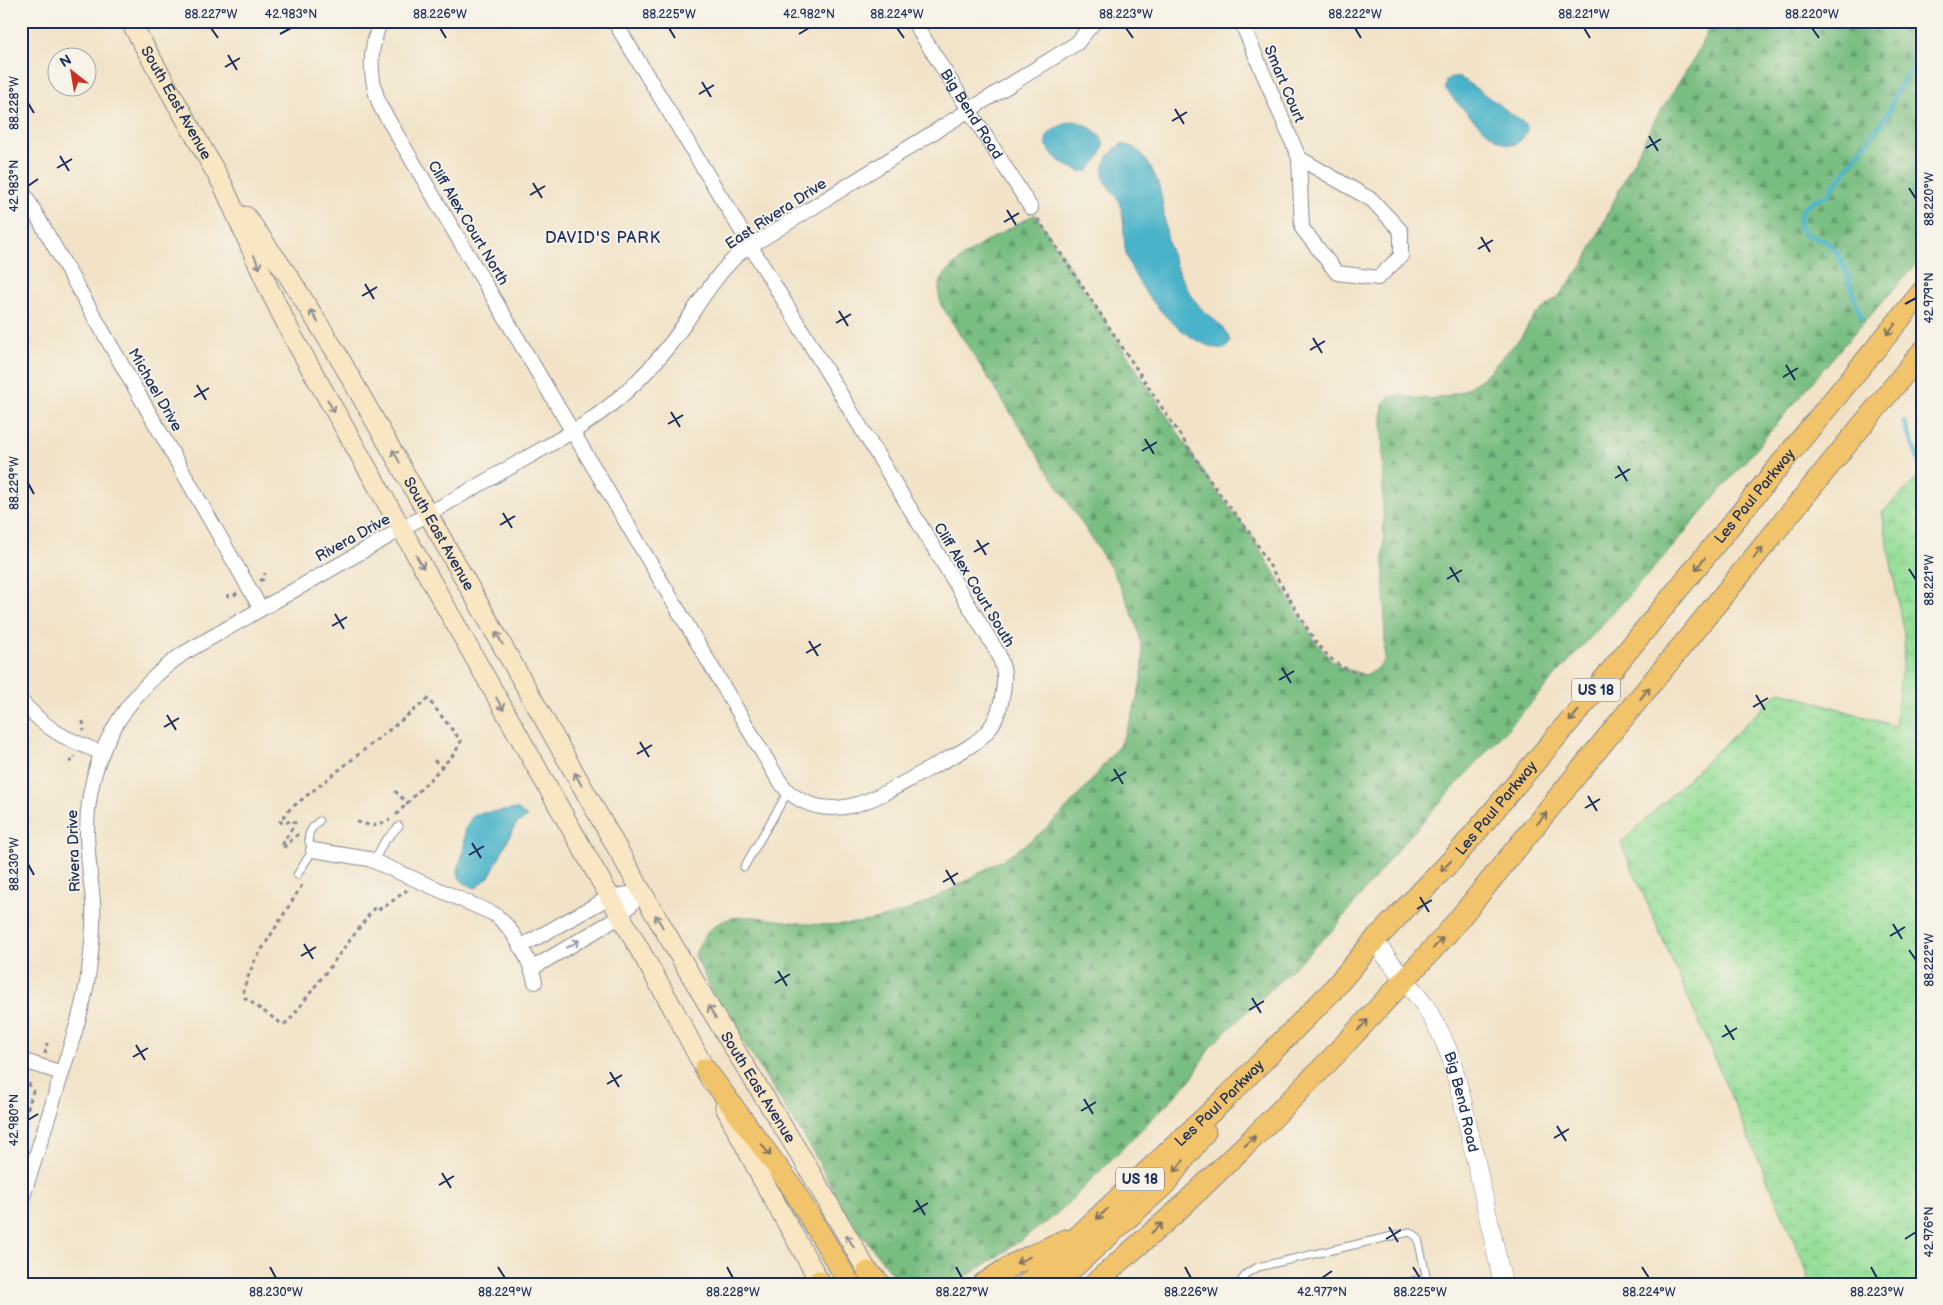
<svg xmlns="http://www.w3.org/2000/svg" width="1943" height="1305" viewBox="0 0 1943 1305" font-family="'Balsamiq Sans',sans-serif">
<defs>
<pattern id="forest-firs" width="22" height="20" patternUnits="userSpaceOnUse" patternTransform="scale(1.25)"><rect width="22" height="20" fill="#79be81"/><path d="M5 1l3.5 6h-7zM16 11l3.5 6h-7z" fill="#629b6d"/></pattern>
<pattern id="wetland-marsh" width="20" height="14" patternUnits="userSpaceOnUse" patternTransform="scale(1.25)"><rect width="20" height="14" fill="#97df99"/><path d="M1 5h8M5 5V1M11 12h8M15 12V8" fill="none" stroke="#82c086"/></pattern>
</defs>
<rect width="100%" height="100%" fill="#f7f3e8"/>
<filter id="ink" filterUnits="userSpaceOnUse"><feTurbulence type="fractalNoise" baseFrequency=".02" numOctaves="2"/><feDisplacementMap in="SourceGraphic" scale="10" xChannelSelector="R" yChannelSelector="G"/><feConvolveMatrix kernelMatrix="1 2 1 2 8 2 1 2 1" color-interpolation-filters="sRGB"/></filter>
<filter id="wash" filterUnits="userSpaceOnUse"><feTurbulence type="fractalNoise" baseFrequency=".0096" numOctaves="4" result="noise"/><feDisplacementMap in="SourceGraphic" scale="20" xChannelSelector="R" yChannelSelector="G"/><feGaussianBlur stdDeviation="1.12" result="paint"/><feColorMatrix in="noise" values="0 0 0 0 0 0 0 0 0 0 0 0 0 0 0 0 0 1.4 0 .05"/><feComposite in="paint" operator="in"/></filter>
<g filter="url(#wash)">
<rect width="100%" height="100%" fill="#f2e3c8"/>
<path fill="url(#forest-firs)" stroke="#4a7670" d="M1712,21H1922V258L1841,348L1670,550L1397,850L1333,930L1210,1047L1191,1080L1067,1204L1048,1221L988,1263L953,1284H900L898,1282L845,1212L811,1148L713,994L695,955C702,936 712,923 732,918C752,914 780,921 800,923C825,926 854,925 879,919C920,909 958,886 994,864C1006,857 1018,850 1029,842C1057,821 1082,793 1103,766C1108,758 1116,751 1121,742C1131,722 1139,696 1142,674C1147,639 1128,601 1112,570L941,305C939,296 937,287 942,279C955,255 1011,228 1035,214L1212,485L1252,536L1313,638L1330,659L1342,668L1365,675L1379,668L1385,659L1382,416L1383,403L1389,397L1399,395L1419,399L1441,398L1463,391L1483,378L1521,337L1534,316L1559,296L1583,265L1627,174L1656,118L1694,59Z"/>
<path fill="url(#wetland-marsh)" stroke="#59877c" d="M1922,474V1284H1808L1807,1271L1621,843L1780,691L1895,726L1905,641L1882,512Z"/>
<g fill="#4ab3c9" stroke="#327194">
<path d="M1452,77H1460L1526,124L1527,130C1524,137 1519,145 1510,145C1495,144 1454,101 1445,88L1446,81Z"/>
<path d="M1074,121C1084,123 1106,134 1103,148C1101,156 1094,164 1088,171C1084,171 1081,172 1077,170C1066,167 1041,151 1047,137C1051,128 1065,124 1074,121Z"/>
<path d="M1122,144C1134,146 1139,150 1146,160C1167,189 1161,216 1170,249C1176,269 1187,291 1200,307C1210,318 1226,326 1230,341L1227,347L1222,349C1183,345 1135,289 1126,253C1123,238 1125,222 1121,207C1116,189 1097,184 1105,164C1108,155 1114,149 1122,144Z"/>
<path d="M517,809L527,817L516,824L489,877L476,888C450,880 459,870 463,851C468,832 460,831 475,814Z"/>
</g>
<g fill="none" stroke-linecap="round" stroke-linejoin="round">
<g stroke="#4ab3c9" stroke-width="5">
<path d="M1861,317C1853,294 1846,256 1827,242C1820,238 1811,236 1804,234L1799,224L1802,209L1815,200L1827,196L1889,112L1895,94L1904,79L1918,65L1922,57"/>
<path d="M1904,422L1922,468"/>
</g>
</g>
</g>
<g filter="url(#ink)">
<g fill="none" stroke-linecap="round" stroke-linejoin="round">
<g stroke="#868993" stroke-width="9">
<g id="service">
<path d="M374,861L384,842L399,826"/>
<path d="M744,867L788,792"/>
<path d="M297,875L313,850C305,838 308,831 319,821"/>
<path d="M1239,1284L1247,1273L1258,1267L1410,1232L1416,1236L1418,1239L1428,1284"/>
<path d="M1398,1284L1427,1278"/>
</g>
</g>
<g stroke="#868993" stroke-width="16">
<g id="minor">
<path d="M381,21C368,50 369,77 380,106L768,762C774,772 781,786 790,793C836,829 885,792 927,770C947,758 975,748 990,728C1000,714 1005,691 1004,674C1004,668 1000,661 999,655L614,21"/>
<path id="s1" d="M913,21L1031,208"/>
<path d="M1241,21L1299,158L1302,228L1337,273L1378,278L1401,256V231L1372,200L1299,158"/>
<path d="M21,188L261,609"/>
<path d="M21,701C49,732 64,738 102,753"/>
<path d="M313,850L369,859L494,914C512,926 531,961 535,982"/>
<path d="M520,947L610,897L642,892"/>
<path d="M531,969L621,916L642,892"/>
<path d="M21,1060L62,1073"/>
<path d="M21,1202C35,1160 48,1118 61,1076C72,1041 84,1007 89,970C92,948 94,924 93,902C91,879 87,855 87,831C87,756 124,695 184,653L572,432C610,409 644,378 671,343C694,313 712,277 741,252L1077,43L1095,21"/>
</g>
</g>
<g stroke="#868993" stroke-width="19">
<g id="tertiary">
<path id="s2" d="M1374,941L1426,1007L1441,1034L1451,1058L1463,1103L1503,1284"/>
</g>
</g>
<g stroke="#868993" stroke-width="21">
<g id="secondary">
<path id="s3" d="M130,21L223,185L269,289L293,337L675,1012L712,1083"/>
<path id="s4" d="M246,216L289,277L336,352L642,892L727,1037L804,1161L875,1284"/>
<path d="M725,1107L761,1177L821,1284"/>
</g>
</g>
<g stroke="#868993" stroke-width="23">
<g id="primary">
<path d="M705,1069L790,1184L850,1284"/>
<path d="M868,1272L880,1284"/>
<path d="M819,1284V1281"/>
<path d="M983,1284L1014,1264L1065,1240"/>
<path id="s5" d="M1027,1284L1227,1097L1331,992L1374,941L1453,859L1583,705L1922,292"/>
<path d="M1055,1284L1164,1185L1205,1132"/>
<path d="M1094,1284L1174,1214L1257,1134L1332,1058L1445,936L1922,352"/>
</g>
</g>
<g stroke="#868993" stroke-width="3" stroke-dasharray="4 4" stroke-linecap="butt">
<path d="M1038,219L1213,485L1252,536L1313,638C1326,656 1340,670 1362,674"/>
<path d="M260,581L263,579L265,573"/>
<path d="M226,596H233L237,593"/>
<path d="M83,721L84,731"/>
<path d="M434,760L442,768"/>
<path d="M69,762L73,760L75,756"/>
<path d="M395,791L408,804"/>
<path d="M357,822L373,826L390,820"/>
<path d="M298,834L283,848L282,845L295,823L292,820L283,824L280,821L290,809L428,699L461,741L455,753L395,816"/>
<path d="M302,885L254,962L243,990L245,998L279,1022L284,1024L289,1021L375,907L379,909L383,908L407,890"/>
<path d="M45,1054L47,1043"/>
<path d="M21,1080L29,1084L33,1091L21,1131"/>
</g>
<use href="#service" stroke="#fff" stroke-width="7"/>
<use href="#minor" stroke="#fff" stroke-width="14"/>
<use href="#tertiary" stroke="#fff" stroke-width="18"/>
<use href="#secondary" stroke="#f9e7c3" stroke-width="19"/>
<use href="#primary" stroke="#f1c36a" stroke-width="21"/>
</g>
<defs><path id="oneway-shaft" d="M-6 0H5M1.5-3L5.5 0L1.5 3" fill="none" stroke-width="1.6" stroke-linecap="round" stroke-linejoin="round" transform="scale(1.25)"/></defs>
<g stroke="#8a8b90">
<use href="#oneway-shaft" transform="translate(257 262) rotate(66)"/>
<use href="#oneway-shaft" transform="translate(314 316) rotate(-122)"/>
<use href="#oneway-shaft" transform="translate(331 406) rotate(61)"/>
<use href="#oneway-shaft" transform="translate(396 456) rotate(-120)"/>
<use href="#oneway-shaft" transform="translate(420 562) rotate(60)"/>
<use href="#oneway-shaft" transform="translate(499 638) rotate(-119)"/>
<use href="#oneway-shaft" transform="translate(500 704) rotate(60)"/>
<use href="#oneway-shaft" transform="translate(578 779) rotate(-119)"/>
<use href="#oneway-shaft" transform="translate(659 921) rotate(-121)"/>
<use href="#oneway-shaft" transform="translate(712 1012) rotate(-120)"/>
<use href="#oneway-shaft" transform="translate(850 1241) rotate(-120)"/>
</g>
<g stroke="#7b7263">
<use href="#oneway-shaft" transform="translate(1891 329) rotate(130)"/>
<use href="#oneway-shaft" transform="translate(1758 553) rotate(-51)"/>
<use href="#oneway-shaft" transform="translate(1700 564) rotate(129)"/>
<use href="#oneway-shaft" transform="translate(1645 693) rotate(-51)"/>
<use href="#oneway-shaft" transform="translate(1574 716) rotate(130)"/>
<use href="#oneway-shaft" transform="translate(1542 818) rotate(-51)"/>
<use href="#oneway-shaft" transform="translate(1446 866) rotate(134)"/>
<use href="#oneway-shaft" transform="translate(1438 943) rotate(-48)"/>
<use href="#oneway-shaft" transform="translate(1363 1025) rotate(-47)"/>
<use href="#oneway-shaft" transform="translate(1250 1141) rotate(-44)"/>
<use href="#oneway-shaft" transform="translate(766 1150) rotate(53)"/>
<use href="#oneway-shaft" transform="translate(1179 1166) rotate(128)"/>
<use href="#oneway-shaft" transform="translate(1102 1214) rotate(137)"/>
<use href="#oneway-shaft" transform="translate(1157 1228) rotate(-41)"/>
<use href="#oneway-shaft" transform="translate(1023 1260) rotate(155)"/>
</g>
<use stroke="#8d97ae" href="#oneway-shaft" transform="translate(573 944) rotate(-30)"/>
</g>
<path fill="none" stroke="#1b2f5e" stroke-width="2" d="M211,28L218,38M440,28L446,38M669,28L675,38M897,28L904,38M1126,28L1133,38M1355,28L1361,38M1584,28L1590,38M1812,28L1819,38M280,34L291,28M799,34L809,28M228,55L237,70M225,67L240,58M702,82L711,97M699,94L714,85M28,103L34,113M1175,109L1184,124M1172,121L1187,112M1649,136L1658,151M1646,148L1661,139M60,156L69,171M57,168L72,159M533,183L542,198M28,186L38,179M1909,188L1916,199M530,195L545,186M1007,210L1016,225M1004,222L1019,213M1481,237L1490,252M1478,249L1493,240M365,284L374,299M362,296L377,287M1905,304L1916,298M839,311L848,326M836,323L851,314M1313,338L1322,353M1310,350L1325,341M1786,365L1795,380M1783,377L1798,368M197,385L206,400M194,397L209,388M671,412L680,427M668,424L683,415M1145,439L1154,454M1142,451L1157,442M1618,466L1627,481M1615,478L1630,469M28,483L34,494M503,513L512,528M500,525L515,516M977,540L986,555M974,552L989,543M1450,567L1459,582M1909,569L1916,580M1447,579L1462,570M335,614L344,629M332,626L347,617M809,641L818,656M806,653L821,644M1282,668L1291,683M1279,680L1294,671M1756,695L1765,710M1753,707L1768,698M167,715L176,730M164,727L179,718M640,742L649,757M637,754L652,745M1114,769L1123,784M1111,781L1126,772M1588,796L1597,811M1585,808L1600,799M472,843L481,858M469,855L484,846M28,864L34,875M946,870L955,885M943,882L958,873M1420,897L1429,912M1417,909L1432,900M1893,924L1902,939M1890,936L1905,927M304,944L313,959M1909,950L1916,960M301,956L316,947M778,971L787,986M775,983L790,974M1252,998L1261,1013M1249,1010L1264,1001M1725,1025L1734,1040M1722,1037L1737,1028M136,1045L145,1060M133,1057L148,1048M610,1072L619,1087M607,1084L622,1075M1084,1099L1093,1114M1081,1111L1096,1102M28,1120L38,1114M1557,1126L1566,1141M1554,1138L1569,1129M442,1173L451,1188M439,1185L454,1176M916,1200L925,1215M913,1212L928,1203M1389,1227L1398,1242M1386,1239L1401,1230M1905,1239L1916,1232M270,1267L276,1278M498,1267L505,1278M727,1267L733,1278M956,1267L962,1278M1185,1267L1191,1278M1413,1267L1420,1278M1642,1267L1649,1278M1871,1267L1877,1278M1322,1278L1332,1271"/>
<g text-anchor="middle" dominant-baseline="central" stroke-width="4" stroke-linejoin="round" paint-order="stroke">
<g fill="#f7f3e8" stroke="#5d6a87" stroke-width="1">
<rect x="1572" y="678.5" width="48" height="23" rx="4"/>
<rect x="1116" y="1167.5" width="48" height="23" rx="4"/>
</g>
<g font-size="14" font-weight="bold" fill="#1b2f5e">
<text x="1596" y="690">US 18</text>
<text x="1140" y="1179">US 18</text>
</g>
<g font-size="15" fill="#1b2f5e" stroke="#f7f3e8">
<text transform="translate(1284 84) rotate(67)">Smart Court</text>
<text stroke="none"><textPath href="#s3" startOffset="94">South East Avenue</textPath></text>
<text stroke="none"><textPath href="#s1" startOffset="110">Big Bend Road</textPath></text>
<text transform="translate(776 214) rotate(-33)">East Rivera Drive</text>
<text transform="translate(468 223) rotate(59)">Cliff Alex Court North</text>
<text transform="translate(155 390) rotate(60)">Michael Drive</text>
<text stroke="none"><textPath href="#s5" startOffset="1074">Les Paul Parkway</textPath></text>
<text stroke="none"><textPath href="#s4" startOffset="372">South East Avenue</textPath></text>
<text transform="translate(353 538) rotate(-29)">Rivera Drive</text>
<text transform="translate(974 585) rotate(59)">Cliff Alex Court South</text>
<text stroke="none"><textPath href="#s5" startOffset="669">Les Paul Parkway</textPath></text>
<text transform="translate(74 851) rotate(-92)">Rivera Drive</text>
<text stroke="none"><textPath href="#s4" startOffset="1011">South East Avenue</textPath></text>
<text stroke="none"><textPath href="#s2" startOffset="186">Big Bend Road</textPath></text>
<text stroke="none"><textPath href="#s5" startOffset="264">Les Paul Parkway</textPath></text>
</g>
<g font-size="16" letter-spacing="1" fill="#1b2f5e" stroke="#f7f3e8">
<text x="603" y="238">DAVID'S PARK</text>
</g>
</g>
<rect width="1943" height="1305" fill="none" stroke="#f7f3e8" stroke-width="55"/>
<g transform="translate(72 72) rotate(329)"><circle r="24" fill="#f7f3e8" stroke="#9fa5b1"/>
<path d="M0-4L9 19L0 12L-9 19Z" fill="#c8321e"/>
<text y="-8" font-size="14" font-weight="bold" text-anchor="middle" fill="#1b2f5e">N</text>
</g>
<rect x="28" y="28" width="1888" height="1250" fill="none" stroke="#1b2f5e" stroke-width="2"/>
<g font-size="12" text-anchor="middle" fill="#1b2f5e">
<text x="211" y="18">88.227°W</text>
<text x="291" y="18">42.983°N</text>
<text x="440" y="18">88.226°W</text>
<text x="669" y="18">88.225°W</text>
<text x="809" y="18">42.982°N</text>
<text x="897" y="18">88.224°W</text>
<text x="1126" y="18">88.223°W</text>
<text x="1355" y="18">88.222°W</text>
<text x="1584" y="18">88.221°W</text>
<text x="1812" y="18">88.220°W</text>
<text transform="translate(14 103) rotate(-90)" y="4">88.228°W</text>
<text transform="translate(14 186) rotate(-90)" y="4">42.983°N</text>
<text transform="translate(1929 199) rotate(-90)" y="4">88.220°W</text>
<text transform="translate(1929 298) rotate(-90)" y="4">42.979°N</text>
<text transform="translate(14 483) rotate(-90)" y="4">88.229°W</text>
<text transform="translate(1929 580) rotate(-90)" y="4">88.221°W</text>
<text transform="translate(14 864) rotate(-90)" y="4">88.230°W</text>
<text transform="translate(1929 960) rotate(-90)" y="4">88.222°W</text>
<text transform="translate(14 1120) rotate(-90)" y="4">42.980°N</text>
<text transform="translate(1929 1232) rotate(-90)" y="4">42.976°N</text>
<text x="276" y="1296">88.230°W</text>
<text x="505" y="1296">88.229°W</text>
<text x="733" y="1296">88.228°W</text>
<text x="962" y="1296">88.227°W</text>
<text x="1191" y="1296">88.226°W</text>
<text x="1322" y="1296">42.977°N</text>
<text x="1420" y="1296">88.225°W</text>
<text x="1649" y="1296">88.224°W</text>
<text x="1877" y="1296">88.223°W</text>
</g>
</svg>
